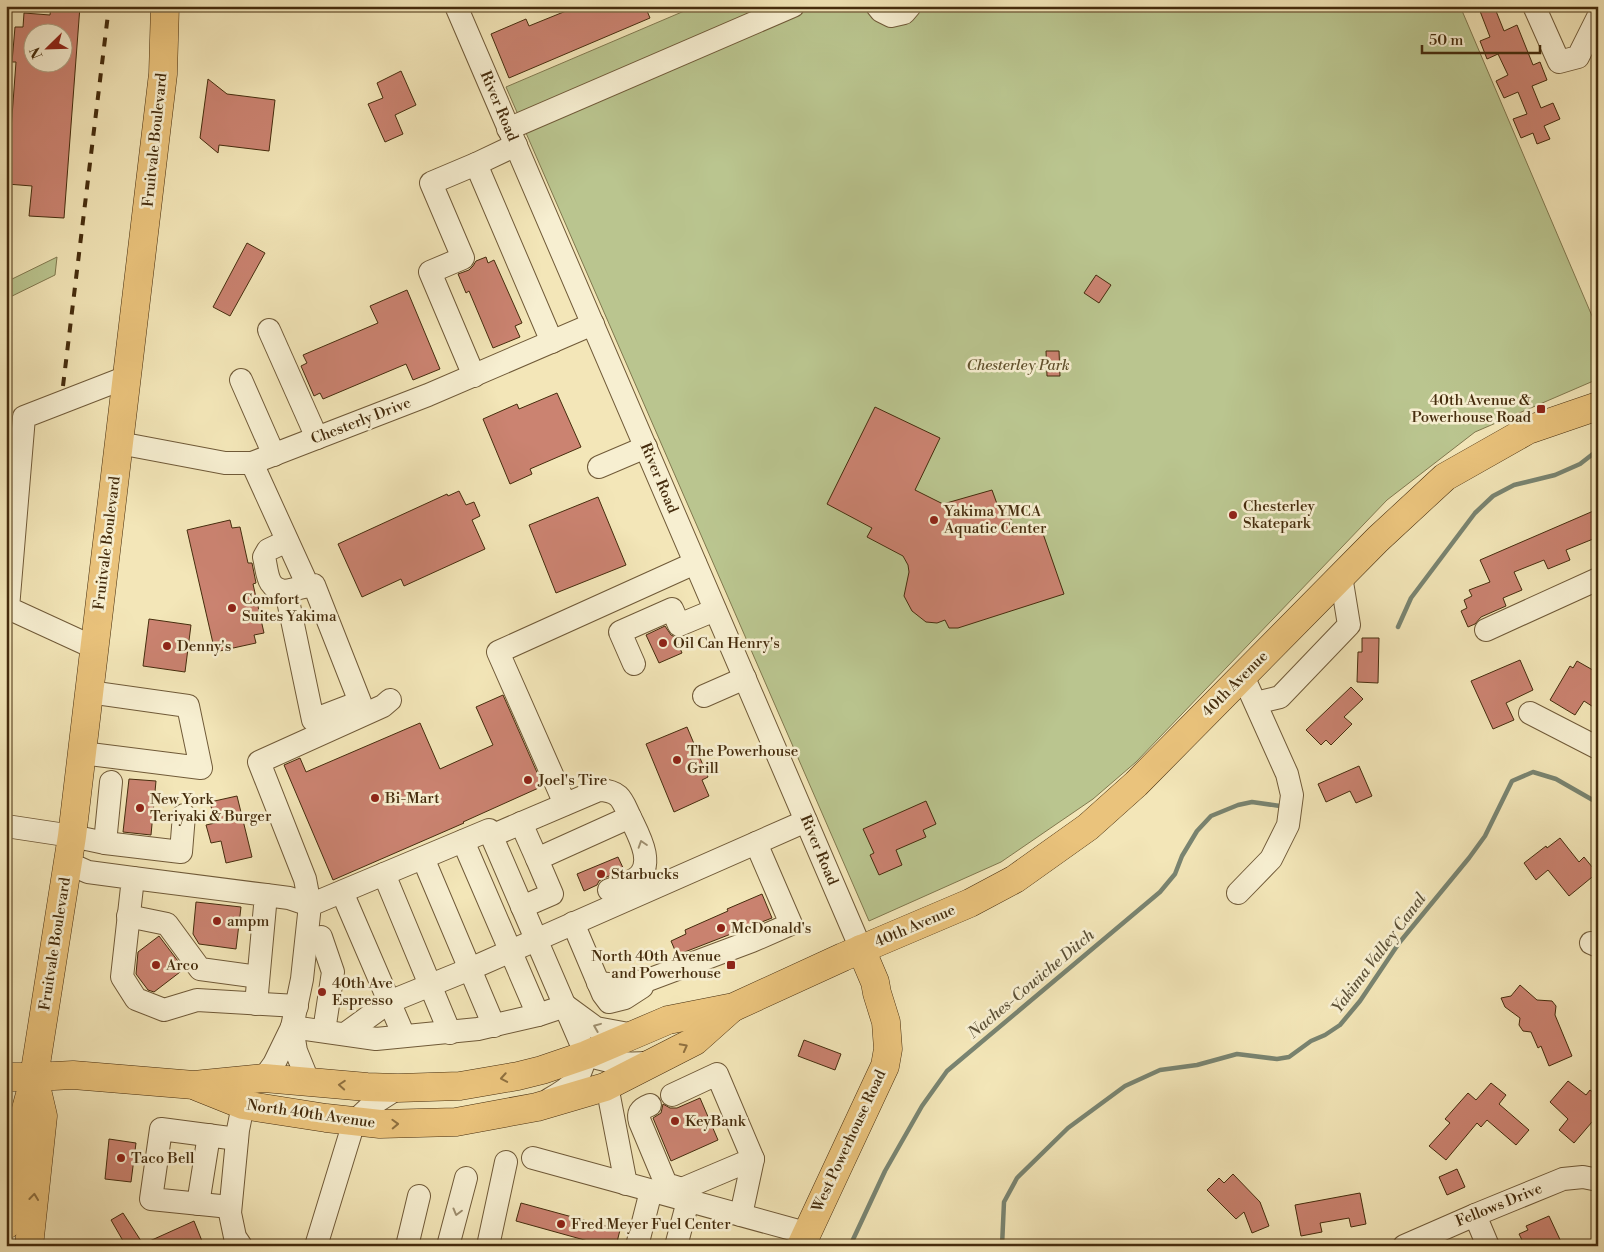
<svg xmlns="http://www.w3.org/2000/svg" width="1604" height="1252" viewBox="0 0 1604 1252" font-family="'Libre Bodoni',serif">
<rect width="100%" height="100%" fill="#f3e6b8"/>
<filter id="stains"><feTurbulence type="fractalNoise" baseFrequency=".004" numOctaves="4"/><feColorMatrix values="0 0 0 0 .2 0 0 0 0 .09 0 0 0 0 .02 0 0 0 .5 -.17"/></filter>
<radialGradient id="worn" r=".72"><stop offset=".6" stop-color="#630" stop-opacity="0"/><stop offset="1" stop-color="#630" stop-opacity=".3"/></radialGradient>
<g fill="#bac58f" stroke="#80784e">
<path d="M696,6H1460L1598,330V379L1475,432L1387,500L1136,762L1093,799L1001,862L869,921L506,87Z"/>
<path d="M57,257L55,275L6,299V282Z"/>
</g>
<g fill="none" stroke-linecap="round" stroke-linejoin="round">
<g stroke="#798471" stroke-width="4.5">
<path d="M1398,627L1411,598L1475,513L1493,496L1514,485L1555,475L1580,464L1598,450"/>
<path d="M850,1246L885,1171L922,1106L947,1071L1160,892L1175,874L1182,856L1197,831L1211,816L1238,805L1252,802L1280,806"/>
<path d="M1002,1246L1004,1202L1017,1178L1068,1128L1125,1086L1160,1070L1197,1065L1237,1054L1277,1059L1289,1057L1311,1041L1325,1035L1340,1025L1360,1001L1399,943L1469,858L1485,836L1512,781L1533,772L1556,779L1598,803"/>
</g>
</g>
<g fill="#cb8371" stroke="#452c0d" fill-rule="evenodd">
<path d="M51,6H80L64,218L29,216L32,186L7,184L16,62H12L15,27H23L24,13L50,15ZM32,32H62V62H32Z"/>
<path d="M564,6H645L650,18L509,78L491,34L526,19L529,26L566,11Z"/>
<path d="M1478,6H1494L1504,31L1517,25L1533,65L1540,62L1547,80L1532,86L1541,108L1553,103L1560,119L1544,126L1550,139L1537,144L1533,133L1521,138L1513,119L1527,114L1518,92L1504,98L1496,81L1508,75L1498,54L1487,59L1480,41L1490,37Z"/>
<path d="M401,71L416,105L395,115L403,134L385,142L368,104L383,98L377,83Z"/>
<path d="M208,79L227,94L275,100L269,151L219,145L218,153L200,138Z"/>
<path d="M247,243L265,253L230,316L213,307Z"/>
<path d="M486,257L488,263L494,260L522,323L515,326L520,337L493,348L469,291L466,293L458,274L469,270L473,266L476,261Z"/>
<path d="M1096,275L1111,285L1099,303L1084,293Z"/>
<path d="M407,290L440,369L413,380L406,364L323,399L320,393L314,396L301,366L307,363L303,355L378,323L370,306Z"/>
<path d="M1046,351H1059L1060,376H1047Z"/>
<path d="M557,393L581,447L530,469L532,474L510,484L483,419L517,404L519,409Z"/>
<path d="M875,407L940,438L915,490L943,504L992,490L1001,515L1009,512L1014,531L1040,525L1064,594L958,628H949L945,620L937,623L926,622L912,611L904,596L909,572L908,565L903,556L867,537L872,528L827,504Z"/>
<path d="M459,491L466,505L474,502L480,516L472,520L485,549L404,586L401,579L362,597L338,544L447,494L448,496Z"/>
<path d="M598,497L626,565L556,593L529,525Z"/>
<path d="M1598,509V537L1566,550L1570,560L1548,569L1544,560L1514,572L1522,590L1503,598L1506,606L1481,617L1475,624L1468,627L1461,611L1467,608L1464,600L1472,596L1469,590L1490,582L1480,560Z"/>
<path d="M230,520L232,528L240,527L248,563H252L256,583L253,584L264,633L254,635L256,643L215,652L187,530Z"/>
<path d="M149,619L191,625L185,672L143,666Z"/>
<path d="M665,626L671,635L675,637L682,653L659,663L646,635Z"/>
<path d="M1362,638H1379L1378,683L1357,682L1358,652H1362Z"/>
<path d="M1520,660L1533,690L1506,703L1514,720L1493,729L1471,681Z"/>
<path d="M1577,661L1598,673V710L1584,701L1575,715L1550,700L1570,666L1573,668Z"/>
<path d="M1351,687L1363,699L1344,717L1352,724L1331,745L1326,740L1321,745L1306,730Z"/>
<path d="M503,695L543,786L463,822L464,823L333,880L284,765L300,758L306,772L420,723L440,769L493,745L476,707Z"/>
<path d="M687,727L708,777L702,780L709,796L674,812L646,744Z"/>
<path d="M1359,766L1372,796L1356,803L1350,791L1326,802L1318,784Z"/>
<path d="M129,779L156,781L151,835L123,832Z"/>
<path d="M237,796L252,857L226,863L221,841L211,843L206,825L215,823L210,802Z"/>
<path d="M926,801L936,824L923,830L926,837L896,850L902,865L879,875L870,855L874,853L863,829Z"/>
<path d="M1560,838L1579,862L1584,857L1597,873L1569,896L1548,870L1536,880L1524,863L1546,846L1547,848Z"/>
<path d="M618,857L624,870L604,878L599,881L597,885L584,891L577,874Z"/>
<path d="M762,894L772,918L677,955L671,941L686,934L685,930L728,911L727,909Z"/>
<path d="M196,902L241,907L236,949L199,944L193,934Z"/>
<path d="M159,936L184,969L154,992L148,990L136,974L138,952Z"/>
<path d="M1520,985L1537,1000L1552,1001L1556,1006L1555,1015L1572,1056L1549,1066L1541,1046L1538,1048L1531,1032L1523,1031L1519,1025L1520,1018L1505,1007L1501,998L1511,996Z"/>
<path d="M804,1040L841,1054L835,1070L798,1056Z"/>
<path d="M1568,1081L1586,1095L1590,1090L1598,1096V1115L1574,1143L1559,1130L1568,1119L1550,1102Z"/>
<path d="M1491,1083L1506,1095L1499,1104L1529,1130L1516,1145L1487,1120L1481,1127L1477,1123L1446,1160L1429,1146L1450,1123L1445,1119L1468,1093L1476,1100Z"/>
<path d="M700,1098L718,1140L671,1161L653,1118L661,1113L663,1104L670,1108H677Z"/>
<path d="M109,1139L136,1143L131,1182L105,1179Z"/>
<path d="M1457,1169L1465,1187L1447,1195L1439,1177Z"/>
<path d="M1233,1174L1260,1202L1269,1226L1252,1233L1244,1212L1236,1219L1207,1190L1219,1178L1224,1183Z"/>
<path d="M1360,1193L1366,1224L1351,1227L1349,1218L1320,1223L1322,1232L1301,1236L1295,1205Z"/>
<path d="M521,1203L620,1230L616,1246H606L516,1221Z"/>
<path d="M123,1213L143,1244L194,1221L204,1246H126L111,1220Z"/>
<path d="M1549,1216L1563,1246H1525L1519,1234L1528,1230L1526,1226Z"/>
</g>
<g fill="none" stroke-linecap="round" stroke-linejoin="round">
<g stroke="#705a38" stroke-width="24">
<g id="minor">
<path d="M456,6L861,949"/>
<path d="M877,6L881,11L891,16L904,13L910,6"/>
<path d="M1534,6L1559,62L1578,57L1598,17"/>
<path d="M508,129L793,6"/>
<path d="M516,145L476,164L552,342"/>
<path d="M269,330L317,438"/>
<path d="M474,376L430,272L463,258L431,183L476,164"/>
<path d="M241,380L274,455"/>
<path d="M119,443L225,463H252L428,395L593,324"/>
<path d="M252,463L308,586L286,591L313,720L360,702L314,585L308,586"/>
<path d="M599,467L646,447"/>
<path d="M286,591C266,589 268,573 264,557L268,550L287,541"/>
<path d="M1486,630L1598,579"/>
<path d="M95,648L8,608L24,417L127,377"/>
<path d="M634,664L620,632L672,609L679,625L715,610"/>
<path d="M704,696L745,678"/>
<path d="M1256,703L1280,697L1349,625L1341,576"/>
<path d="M1530,713L1598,748"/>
<path d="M82,753L201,768L188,706L89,692"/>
<path d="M565,804L498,652L695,563"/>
<path d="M521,823L537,859"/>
<path d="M6,826L72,836L105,843L181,852L184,815"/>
<path d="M491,836L599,790C621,791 622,800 630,817L537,859L552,894L522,907"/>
<path d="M463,841L538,1015"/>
<path d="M105,843L111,782"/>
<path d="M423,858L494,1026"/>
<path d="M68,863L88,872L133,878L122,977L136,999L164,1010L197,1000L297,1006"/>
<path d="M384,874L450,1033"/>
<path d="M133,878L266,895L256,1004"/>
<path d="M609,890C617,887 627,884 635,879C657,866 638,834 630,817"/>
<path d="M342,892L404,1036"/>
<path d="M1238,893L1271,859L1288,825L1292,795L1287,774L1243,676"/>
<path d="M266,895L289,898L310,905L305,879L259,762L383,706L390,700"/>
<path d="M128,916L167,924L200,969L258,977"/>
<path d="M573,923L603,994L609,1002L625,998L642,987"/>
<path d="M321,937L333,972L324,1031"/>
<path d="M1591,943L1598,946"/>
<path d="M598,983L618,985L648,980L752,941L791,924L756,843"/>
<path d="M566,1006L596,1028L634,1035"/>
<path d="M292,1027L376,1039L478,1029L538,1015L565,1006"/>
<path d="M292,1027L296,1051L309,1083"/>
<path d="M345,1034L389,1002L470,969L806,821"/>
<path d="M586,1055C611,1062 625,1066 651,1062"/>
<path d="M264,1078L274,1064L292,1027L302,979L310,905L489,830L586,1055C580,1080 573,1086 550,1099"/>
<path d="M605,1087L609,1096L626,1184"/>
<path d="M672,1095L717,1074L753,1159L682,1189L688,1201L676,1246"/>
<path d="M650,1105C642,1108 637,1112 640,1122L666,1184L682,1189"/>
<path d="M533,1158L806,1233"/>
<path d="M198,1204L209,1135"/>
<path d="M230,1207L151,1199L161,1129L237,1139"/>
<path d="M741,1215L753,1159"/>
<path d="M1475,1215L1488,1246"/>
<path d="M241,1246L235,1237L230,1213L238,1130L243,1105"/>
<path d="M316,1246L354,1122L373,1104L398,1088"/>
<path d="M407,1246L419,1196"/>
<path d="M448,1246L466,1178"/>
<path d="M488,1246L506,1162"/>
<path d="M637,1246L651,1191"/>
<path d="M1404,1246L1475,1215L1563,1179L1583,1177L1598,1180"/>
</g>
</g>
<g stroke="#452c0d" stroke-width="29">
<g id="major">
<path d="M165,6L163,74L72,836L34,1077L73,1075L194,1085L264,1078L367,1087L398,1088L460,1086L518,1076L542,1070L586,1055L668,1020L734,1007L843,957L970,903L1015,879L1088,827L1136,784L1378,539L1445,477L1528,430L1598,406"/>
<path d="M198,1087L243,1105L326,1118L380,1124L456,1122L537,1107L605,1087L695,1041L732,1008"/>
<path d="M801,1246L885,1066L888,1049L886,1022L877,993L875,982L861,949"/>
</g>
</g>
<g stroke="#452c0d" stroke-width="29">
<g id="highway">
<path d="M6,1077H34"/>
<path d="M6,1225L18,1139L33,1083"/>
<path d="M29,1246L43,1116L34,1077"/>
</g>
</g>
<use href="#minor" stroke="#f7efd1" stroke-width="22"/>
<use href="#major" stroke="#eac37c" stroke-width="28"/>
<use href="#highway" stroke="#eac37c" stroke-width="28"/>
<path stroke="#452c0d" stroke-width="4" stroke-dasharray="9 9" stroke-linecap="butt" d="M63,386L109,6"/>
</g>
<defs><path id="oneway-chevron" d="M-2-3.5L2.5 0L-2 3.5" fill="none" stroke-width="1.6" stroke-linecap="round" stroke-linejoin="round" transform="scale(1.25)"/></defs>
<g stroke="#9e8e6f">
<use href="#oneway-chevron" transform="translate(642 844) rotate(-108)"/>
<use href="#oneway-chevron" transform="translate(597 1027) rotate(-158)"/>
<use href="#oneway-chevron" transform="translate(457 1212) rotate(105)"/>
</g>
<g stroke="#8f703f">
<use href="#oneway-chevron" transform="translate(684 1047) rotate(-28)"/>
<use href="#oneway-chevron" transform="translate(504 1078) rotate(170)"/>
<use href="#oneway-chevron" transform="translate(342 1085) rotate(-176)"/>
<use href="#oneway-chevron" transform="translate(395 1124) rotate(-2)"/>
<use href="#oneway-chevron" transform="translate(34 1197) rotate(-84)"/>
</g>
<g fill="#8f2418" stroke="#f7efd1" stroke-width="2">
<rect x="1536" y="404" width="10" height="10" rx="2.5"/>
<circle cx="1233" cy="515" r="5"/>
<circle cx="934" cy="520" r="5"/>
<circle cx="232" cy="608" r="5"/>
<circle cx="663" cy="643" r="5"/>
<circle cx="167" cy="646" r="5"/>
<circle cx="677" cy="760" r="5"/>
<circle cx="528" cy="780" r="5"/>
<circle cx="375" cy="798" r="5"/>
<circle cx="140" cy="808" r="5"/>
<circle cx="601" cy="874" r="5"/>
<circle cx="217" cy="921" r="5"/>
<circle cx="721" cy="928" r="5"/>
<circle cx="156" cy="965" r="5"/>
<rect x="726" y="960" width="10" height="10" rx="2.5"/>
<circle cx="322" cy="992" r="5"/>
<circle cx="675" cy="1121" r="5"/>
<circle cx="121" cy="1158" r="5"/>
<circle cx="561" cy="1224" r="5"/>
</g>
<g text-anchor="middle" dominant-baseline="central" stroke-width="5" stroke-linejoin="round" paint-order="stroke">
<g font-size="15" fill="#452c0d" stroke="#f7efd1">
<text transform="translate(499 106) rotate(67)">River Road</text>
<text transform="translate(155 140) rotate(-84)">Fruitvale Boulevard</text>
<text transform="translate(361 421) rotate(-21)">Chesterly Drive</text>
<text transform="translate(659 478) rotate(67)">River Road</text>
<text transform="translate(107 543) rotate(-83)">Fruitvale Boulevard</text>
<text transform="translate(1235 684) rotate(-45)">40th Avenue</text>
<text transform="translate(819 850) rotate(67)">River Road</text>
<text transform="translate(915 926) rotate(-23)">40th Avenue</text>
<text transform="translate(55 944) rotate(-81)">Fruitvale Boulevard</text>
<text transform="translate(311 1114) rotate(8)">North 40th Avenue</text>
<text transform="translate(849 1141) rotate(-65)">West Powerhouse Road</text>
<text transform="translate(1499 1205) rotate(-22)">Fellows Drive</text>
</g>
<g font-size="15" font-style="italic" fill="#62522e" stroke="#f7efd1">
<text x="1018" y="365">Chesterley Park</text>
</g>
<g font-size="15" fill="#452c0d" stroke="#f7efd1" text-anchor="start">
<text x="1531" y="400" text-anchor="end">40th Avenue &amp;<tspan x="1531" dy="17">Powerhouse Road</tspan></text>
<text x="1243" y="506">Chesterley<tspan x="1243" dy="17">Skatepark</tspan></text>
<text x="944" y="511">Yakima YMCA<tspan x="944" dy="17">Aquatic Center</tspan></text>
<text x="242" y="599">Comfort<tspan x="242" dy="17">Suites Yakima</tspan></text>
<text x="673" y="643">Oil Can Henry's</text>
<text x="177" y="646">Denny's</text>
<text x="687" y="751">The Powerhouse<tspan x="687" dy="17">Grill</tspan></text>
<text x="538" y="780">Joel's Tire</text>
<text x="385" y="798">Bi-Mart</text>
<text x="150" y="799">New York<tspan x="150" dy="17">Teriyaki &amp; Burger</tspan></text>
<text x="611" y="874">Starbucks</text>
<text x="227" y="921">ampm</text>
<text x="731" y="928">McDonald's</text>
<text x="721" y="956" text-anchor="end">North 40th Avenue<tspan x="721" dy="17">and Powerhouse</tspan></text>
<text x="166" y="965">Arco</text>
<text x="332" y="983">40th Ave<tspan x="332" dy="17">Espresso</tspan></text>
<text x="685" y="1121">KeyBank</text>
<text x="131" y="1158">Taco Bell</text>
<text x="571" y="1224">Fred Meyer Fuel Center</text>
</g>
<g font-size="16" font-style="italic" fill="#5b5036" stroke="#f7efd1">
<text transform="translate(1379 953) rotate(-53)">Yakima Valley Canal</text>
<text transform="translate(1031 984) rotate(-40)">Naches-Cowiche Ditch</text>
</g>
</g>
<rect width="1604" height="1252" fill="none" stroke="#f3e6b8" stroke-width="25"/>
<rect x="8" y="8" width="1589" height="1237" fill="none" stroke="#452c0d" stroke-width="2.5"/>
<rect x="12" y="12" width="1579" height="1227" fill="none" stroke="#452c0d"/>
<g transform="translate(48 48) rotate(247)"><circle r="24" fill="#f7efd1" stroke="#b0a183"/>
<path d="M0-4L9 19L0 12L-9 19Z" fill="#8f2418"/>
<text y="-8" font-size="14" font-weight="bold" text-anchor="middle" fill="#452c0d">N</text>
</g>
<path d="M1422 45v8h118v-8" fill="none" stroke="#452c0d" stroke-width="2.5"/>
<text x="1429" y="45" font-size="15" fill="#452c0d" stroke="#f7efd1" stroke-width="4" paint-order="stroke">50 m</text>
<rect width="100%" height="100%" filter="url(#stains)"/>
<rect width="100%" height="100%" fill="url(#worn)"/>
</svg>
